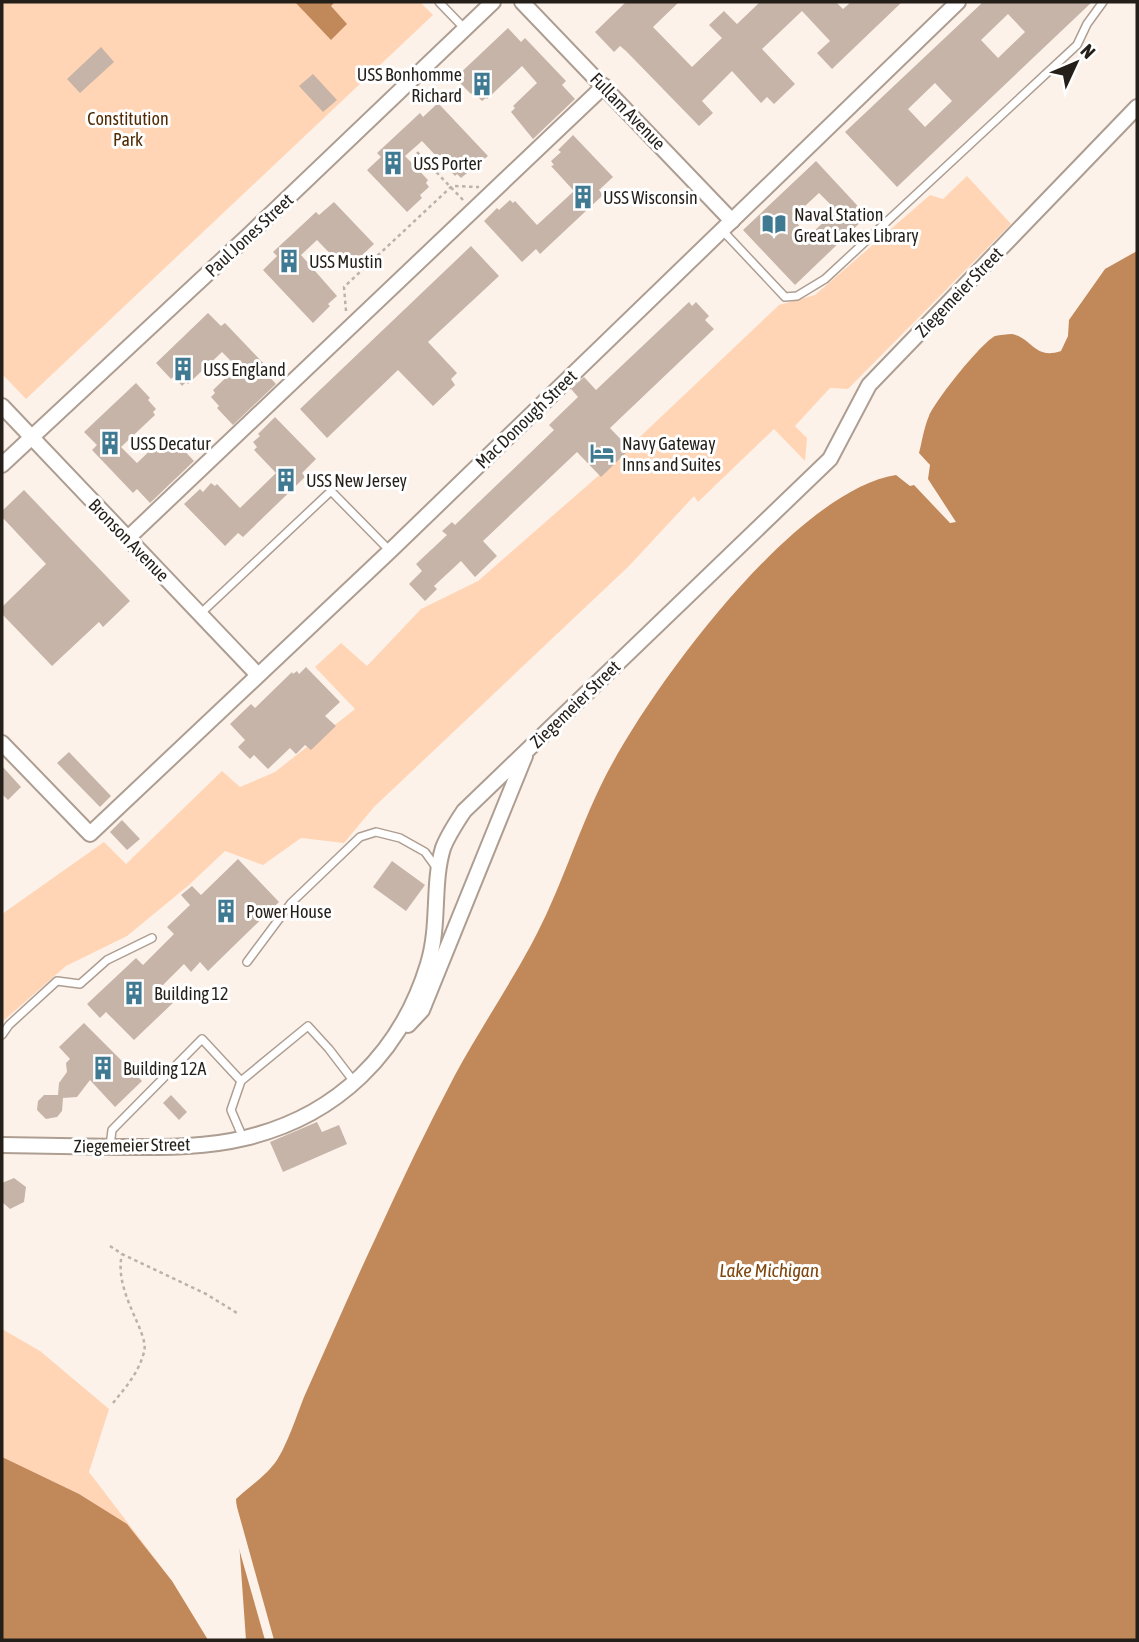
<svg xmlns="http://www.w3.org/2000/svg" width="1139" height="1642" viewBox="0 0 1139 1642" font-family="'Asap Condensed',sans-serif">
<rect width="100%" height="100%" fill="#fdf2ea"/>
<g fill="#ffd5b5">
<path d="M2,2H420L433,15L26,399L2,374Z"/>
<path d="M967,176L1011,224L848,389L830,388L795,426L807,438L805,461L774,429L698,502L694,496L629,566L374,807L344,843L301,838L263,865L225,851L189,885L127,936L66,966L2,1022V914L104,842L126,864L222,771L240,787L275,772L355,709L315,667L341,643L367,666L421,609L478,581L605,470L779,305L815,295L930,195L943,199Z"/>
<path d="M2,1329L40,1351L109,1409L89,1472L172,1581L208,1640L2,1579Z"/>
</g>
<g fill="#c18859">
<path d="M295,2H335L331,6L347,24L331,40Z"/>
<path d="M1137,251V1640H246L236,1499C249,1487 267,1475 277,1460C287,1445 297,1415 304,1397C328,1344 351,1290 376,1237C401,1182 427,1128 455,1075C479,1031 507,989 531,945C560,892 577,833 604,779C649,690 794,491 896,475L910,486L914,485L950,523L956,522L928,479L930,465L919,453C922,442 924,427 929,416C935,401 981,343 995,336C1000,335 1007,334 1012,334C1032,338 1034,360 1061,351L1068,336L1069,320L1105,269Z"/>
<path d="M2,1457L79,1494L127,1524L172,1581L208,1640H2Z"/>
</g>
<path fill="#fdf2ea" d="M233,1500H235L274,1640H265L234,1531Z"/>
<g fill="#c5b4a7" fill-rule="evenodd">
<path d="M626,2H679L653,27L692,67L722,38L709,25L724,11L737,24L760,2H836L843,9L851,2H902L832,69L817,53L830,41L802,11L762,49L795,84L774,104L767,97L761,103L732,71L702,101L713,113L699,126L626,51L620,46L614,52L595,32Z"/>
<path d="M983,2H1092L897,187L845,132ZM1008,14L1025,32L998,58L981,40ZM935,83L952,101L925,127L908,109Z"/>
<path d="M508,28L521,42L525,38L566,81L562,85L575,99L533,139L511,112L515,108L513,106L537,83L522,66L487,99L486,98L482,101L473,92L471,94L455,78Z"/>
<path d="M101,47L114,62L80,93L67,79Z"/>
<path d="M313,74L337,100L323,112L299,86Z"/>
<path d="M438,103L488,156L461,178L457,174L455,176L422,141L405,156L428,180L426,183L429,187L420,195L422,198L407,212L367,170L381,157L377,153L420,113L423,117Z"/>
<path d="M573,135L613,177L599,190L603,195L540,254L536,249L522,262L484,221L497,208L499,210L510,200L513,203L515,201L537,225L574,191L551,166L554,165L551,161L561,152L558,150Z"/>
<path d="M816,161L867,216L795,285L743,230ZM819,193L836,210L809,236L792,218Z"/>
<path d="M334,202L374,244L358,259L355,256L346,265L343,262L341,265L317,240L301,255L337,296L328,304L330,306L313,323L263,270L277,256L273,252L316,212L319,215Z"/>
<path d="M471,246L499,276L428,342L457,373L451,379L455,385L433,406L398,370L327,438L300,409Z"/>
<path d="M689,302L692,306L696,302L709,316L705,320L714,329L610,428L630,449L601,477L577,452L483,541L497,556L475,577L461,561L434,586L437,589L425,601L409,584L422,571L416,564L447,535L442,531L452,522L455,525L554,430L549,425L578,397L571,389L584,377L596,390Z"/>
<path d="M208,313L221,326L225,323L266,366L263,370L276,384L233,425L217,408L219,406L211,397L215,393L213,390L237,367L222,352L188,384L186,382L182,386L174,376L171,379L156,363Z"/>
<path d="M136,383L150,398L148,400L156,409L153,412L155,415L121,447L137,463L161,440L163,442L167,438L175,447L178,444L194,461L150,503L137,489L133,493L92,450L97,445L84,432Z"/>
<path d="M275,417L316,459L302,473L305,477L243,537L238,533L225,546L184,504L200,489L203,492L211,483L215,486L217,484L240,508L276,473L254,450L257,447L253,442L260,436L258,434Z"/>
<path d="M24,490L130,601L103,627L99,622L52,666L2,614V607L46,564L2,517V511Z"/>
<path d="M306,667L340,702L325,716L336,726L311,750L305,745L296,754L290,748L268,769L254,755L250,759L238,747L245,740L230,724L251,704L255,708L292,672L293,674L297,671L299,674Z"/>
<path d="M69,752L111,796L100,807L57,763Z"/>
<path d="M2,766L21,787L8,800L2,794Z"/>
<path d="M122,820L140,839L127,850L110,832Z"/>
<path d="M238,859L279,902L208,971L200,962L191,972L184,964L162,986L176,1000L134,1040L106,1012L100,1018L87,1004L136,958L143,965L174,934L167,927L190,905L181,895L192,886L201,895Z"/>
<path d="M392,861L425,885L406,911L373,887Z"/>
<path d="M84,1023L142,1081L115,1107L90,1080L77,1097L63,1098L62,1111L57,1117L46,1119L37,1110L38,1101L44,1095H58L59,1083L67,1072L66,1063L70,1059L59,1047Z"/>
<path d="M171,1095L187,1112L179,1120L163,1103Z"/>
<path d="M317,1122L322,1132L339,1125L347,1144L283,1172L270,1142Z"/>
<path d="M14,1178L26,1187L24,1202L10,1209L2,1202V1183Z"/>
</g>
<g fill="none" stroke-linecap="round" stroke-linejoin="round">
<g stroke="#ae9e92" stroke-width="10">
<g id="lane">
<path d="M439,2L465,29"/>
<path d="M722,230L785,297L797,296L825,279L1077,45L1087,24L1103,2"/>
<path d="M200,614L331,491L390,551"/>
<path d="M247,962L291,903L360,837L376,832L400,838L425,852L438,870"/>
<path d="M2,1035L9,1025L57,981L80,984L107,960L152,938"/>
<path d="M241,1081L231,1110L243,1138"/>
<path d="M110,1146L112,1130L202,1039L241,1081L308,1026L329,1049L355,1083"/>
</g>
</g>
<g stroke="#ae9e92" stroke-width="18">
<g id="street">
<path d="M522,2L732,221"/>
<path d="M2,406L257,674"/>
<path d="M2,465L250,234L493,2"/>
<path d="M128,538L604,86"/>
<path d="M2,743L90,834L390,551L958,2"/>
<path d="M408,1025L422,1010L525,756"/>
<path d="M2,1145C41,1146 80,1146 119,1147C161,1147 204,1148 245,1138C337,1116 401,1053 428,964C440,925 432,884 443,848C448,835 456,823 464,811L830,459L869,385L1137,107"/>
</g>
</g>
<g stroke="#bbb2ab" stroke-width="2.5" stroke-dasharray="3.5 3.5" stroke-linecap="butt">
<path d="M417,152L463,200"/>
<path d="M346,311L344,287L452,186L479,187"/>
<path d="M110,1246L122,1254L206,1294L237,1313"/>
<path d="M113,1403C126,1387 139,1372 144,1352C150,1333 113,1292 122,1254"/>
</g>
<use href="#lane" stroke="#fff" stroke-width="7"/>
<use href="#street" stroke="#fff" stroke-width="14"/>
</g>
<defs>
<g id="building-bare" transform="scale(1.89)"><path d="M-4-6H4V6H1V3H-1V6H-4ZM-2.5-4.3h1.7v1.8h-1.7ZM.8-4.3h1.7v1.8H.8ZM-2.5-1h1.7V.8h-1.7ZM.8-1h1.7V.8H.8Z" fill="#3f7a92" stroke="#fff" stroke-width="2.5" paint-order="stroke"/></g>
<g id="library-bare" transform="scale(1.89)"><path d="M-6-4Q-3-5.5-.7-3.5V5Q-3 3-6 4ZM6-4Q3-5.5 .7-3.5V5Q3 3 6 4Z" fill="#3f7a92" stroke="#fff" stroke-width="2.5" paint-order="stroke"/></g>
<g id="hotel-bare" transform="scale(1.89)"><path d="M-6-4.5h1.5V1H6V5H4.5V3h-9V5H-6ZM-4 0a1.8 1.8 0 1 1 3.6 0ZM.5 0V-2.5h3Q6-2.5 6 0Z" fill="#3f7a92" stroke="#fff" stroke-width="2.5" paint-order="stroke"/></g>
</defs>
<g fill-rule="evenodd">
<use href="#building-bare" x="482" y="84"/>
<use href="#building-bare" x="393" y="163"/>
<use href="#building-bare" x="583" y="197"/>
<use href="#library-bare" x="774" y="224"/>
<use href="#building-bare" x="289" y="261"/>
<use href="#building-bare" x="183" y="369"/>
<use href="#building-bare" x="110" y="443"/>
<use href="#hotel-bare" x="602" y="453"/>
<use href="#building-bare" x="286" y="480"/>
<use href="#building-bare" x="226" y="911"/>
<use href="#building-bare" x="134" y="993"/>
<use href="#building-bare" x="103" y="1068"/>
</g>
<g text-anchor="middle" dominant-baseline="central" stroke-width="6" stroke-linejoin="round" paint-order="stroke">
<g font-size="18" fill="#251f1a" stroke="#fff" text-anchor="start">
<text x="462" y="74" text-anchor="end">USS Bonhomme<tspan x="462" dy="21">Richard</tspan></text>
<text x="413" y="163">USS Porter</text>
<text x="603" y="197">USS Wisconsin</text>
<text x="794" y="214">Naval Station<tspan x="794" dy="21">Great Lakes Library</tspan></text>
<text x="309" y="261">USS Mustin</text>
<text x="203" y="369">USS England</text>
<text x="130" y="443">USS Decatur</text>
<text x="622" y="443">Navy Gateway<tspan x="622" dy="21">Inns and Suites</tspan></text>
<text x="306" y="480">USS New Jersey</text>
<text x="246" y="911">Power House</text>
<text x="154" y="993">Building 12</text>
<text x="123" y="1068">Building 12A</text>
</g>
<g font-size="18" fill="#251f1a" stroke="#fff">
<text transform="translate(628 111) rotate(46)">Fullam Avenue</text>
<text transform="translate(249 235) rotate(-43)">Paul Jones Street</text>
<text transform="translate(959 292) rotate(-46)">Ziegemeier Street</text>
<text transform="translate(526 419) rotate(-44)">Mac Donough Street</text>
<text transform="translate(129 540) rotate(46)">Bronson Avenue</text>
<text transform="translate(575 704) rotate(-44)">Ziegemeier Street</text>
<text transform="translate(132 1145) rotate(-1)">Ziegemeier Street</text>
</g>
<g font-size="18" fill="#502a03" stroke="#fff">
<text x="128" y="118">Constitution<tspan x="128" dy="21">Park</tspan></text>
</g>
<g font-size="19" font-style="italic" fill="#7e460e" stroke="#fff">
<text x="769" y="1270">Lake Michigan</text>
</g>
</g>
<rect width="1139" height="1642" fill="none" stroke="#251f1a" stroke-width="7"/>
<g transform="translate(1076 63) rotate(46)" stroke="#ffffff" stroke-width="5" paint-order="stroke">
<path d="M0-5L12 26L0 18L-12 26Z" fill="#251f1a"/>
<text y="-10" font-size="19" font-weight="bold" text-anchor="middle" fill="#251f1a">N</text>
</g>
</svg>
